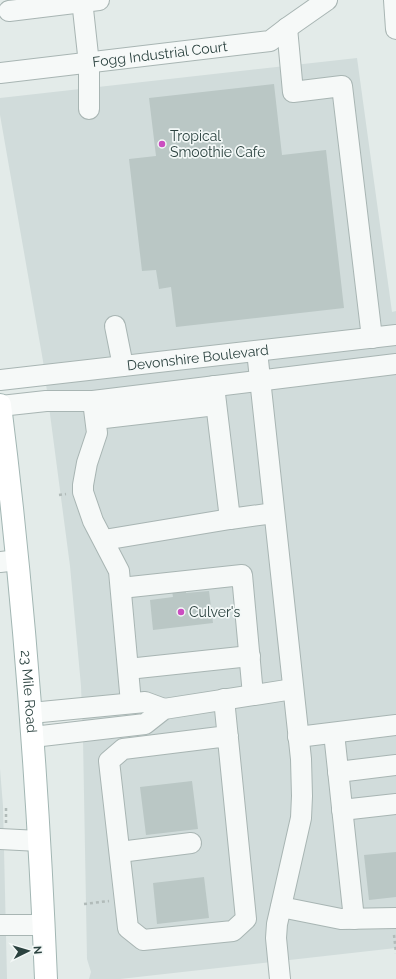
<svg xmlns="http://www.w3.org/2000/svg" width="396" height="979" viewBox="0 0 396 979" font-family="Raleway,sans-serif">
<rect width="100%" height="100%" fill="#e3ebe9"/>
<g fill="#d1dcdb">
<path d="M357,58L392,312L396,311V948L120,979H89L91,972L87,959L83,739L81,686L70,566L43,361L0,115V98Z"/>
<path d="M0,769L3,806L7,979H0Z"/>
</g>
<g fill="#bac7c5">
<path d="M274,84L282,155L326,150L344,308L176,327L171,287L159,289L156,270L142,271L129,159L156,156L149,98Z"/>
<path d="M186,590V593L209,591L213,623L153,630L150,600L173,597L172,591Z"/>
<path d="M192,781L198,829L146,835L140,787Z"/>
<path d="M396,852V897L369,900L364,855Z"/>
<path d="M204,877L209,918L157,924L153,883Z"/>
</g>
<g fill="none" stroke-linecap="round" stroke-linejoin="round">
<g stroke="#a8b5b3" stroke-width="22">
<g id="minor">
<path d="M82,0L89,64V109"/>
<path d="M394,0L396,29"/>
<path d="M9,11L99,0"/>
<path d="M287,28L293,92L342,86L372,338"/>
<path id="s1" d="M0,73L270,41L287,28L327,0"/>
<path d="M115,326L123,366"/>
<path d="M257,351L301,759L302,796L301,818L277,924L276,938L280,979"/>
<path id="s2" d="M0,380L396,335"/>
<path d="M214,386L230,519L274,513"/>
<path d="M93,401L97,433L87,463L83,485V492L93,521L119,571L131,703"/>
<path d="M0,406L46,401H93L396,364"/>
<path d="M96,419L216,405"/>
<path d="M104,540L230,519"/>
<path d="M0,562L18,560"/>
<path d="M121,588L242,575L253,695"/>
<path d="M128,669L250,656"/>
<path d="M224,699L246,919L233,931L143,940L128,928L109,761L123,749L228,736"/>
<path d="M31,713L145,702L164,709"/>
<path d="M334,733L354,919"/>
<path d="M33,737L145,724L164,709L293,689"/>
<path d="M298,737L396,725"/>
<path d="M338,772L396,765"/>
<path d="M342,810L396,804"/>
<path d="M0,839L39,841"/>
<path d="M120,852L191,843"/>
<path d="M281,907L341,919L396,918"/>
<path d="M0,925H44"/>
</g>
</g>
<g stroke="#a2b6b3" stroke-width="24">
<g id="major">
<path id="s3" d="M0,405C24,596 38,787 46,979"/>
</g>
</g>
<g stroke="#b1bbb9" stroke-width="2.5" stroke-dasharray="3 3" stroke-linecap="butt">
<path d="M59,495L66,494"/>
<path d="M6,823V806"/>
<path d="M84,904L109,901"/>
<path d="M394,935L396,953"/>
</g>
<use href="#minor" stroke="#f6f9f8" stroke-width="20"/>
<use href="#major" stroke="#fff" stroke-width="22"/>
</g>
<g fill="#cb4dc0" stroke="#f3f8f7" stroke-width="1.5">
<circle cx="162" cy="144" r="4"/>
<circle cx="181" cy="612" r="4"/>
</g>
<g text-anchor="middle" dominant-baseline="central" stroke-width="3.5" stroke-linejoin="round" paint-order="stroke">
<g font-size="14" fill="#2b423f" stroke="#f3f8f7">
<text stroke="none"><textPath href="#s1" startOffset="161">Fogg Industrial Court</textPath></text>
<text stroke="none"><textPath href="#s2" startOffset="199">Devonshire Boulevard</textPath></text>
<text stroke="none"><textPath href="#s3" startOffset="288">23 Mile Road</textPath></text>
</g>
<g font-size="14" fill="#2b423f" stroke="#f3f8f7" text-anchor="start">
<text x="170" y="136">Tropical<tspan x="170" dy="16">Smoothie Cafe</tspan></text>
<text x="189" y="612">Culver's</text>
</g>
</g>
<g transform="translate(28 951) rotate(85)" stroke="#f3f8f7" stroke-width="3" paint-order="stroke">
<path d="M0-3L7 15L0 10L-7 15Z" fill="#2b423f"/>
<text y="-6" font-size="11" font-weight="bold" text-anchor="middle" fill="#2b423f">N</text>
</g>
</svg>
